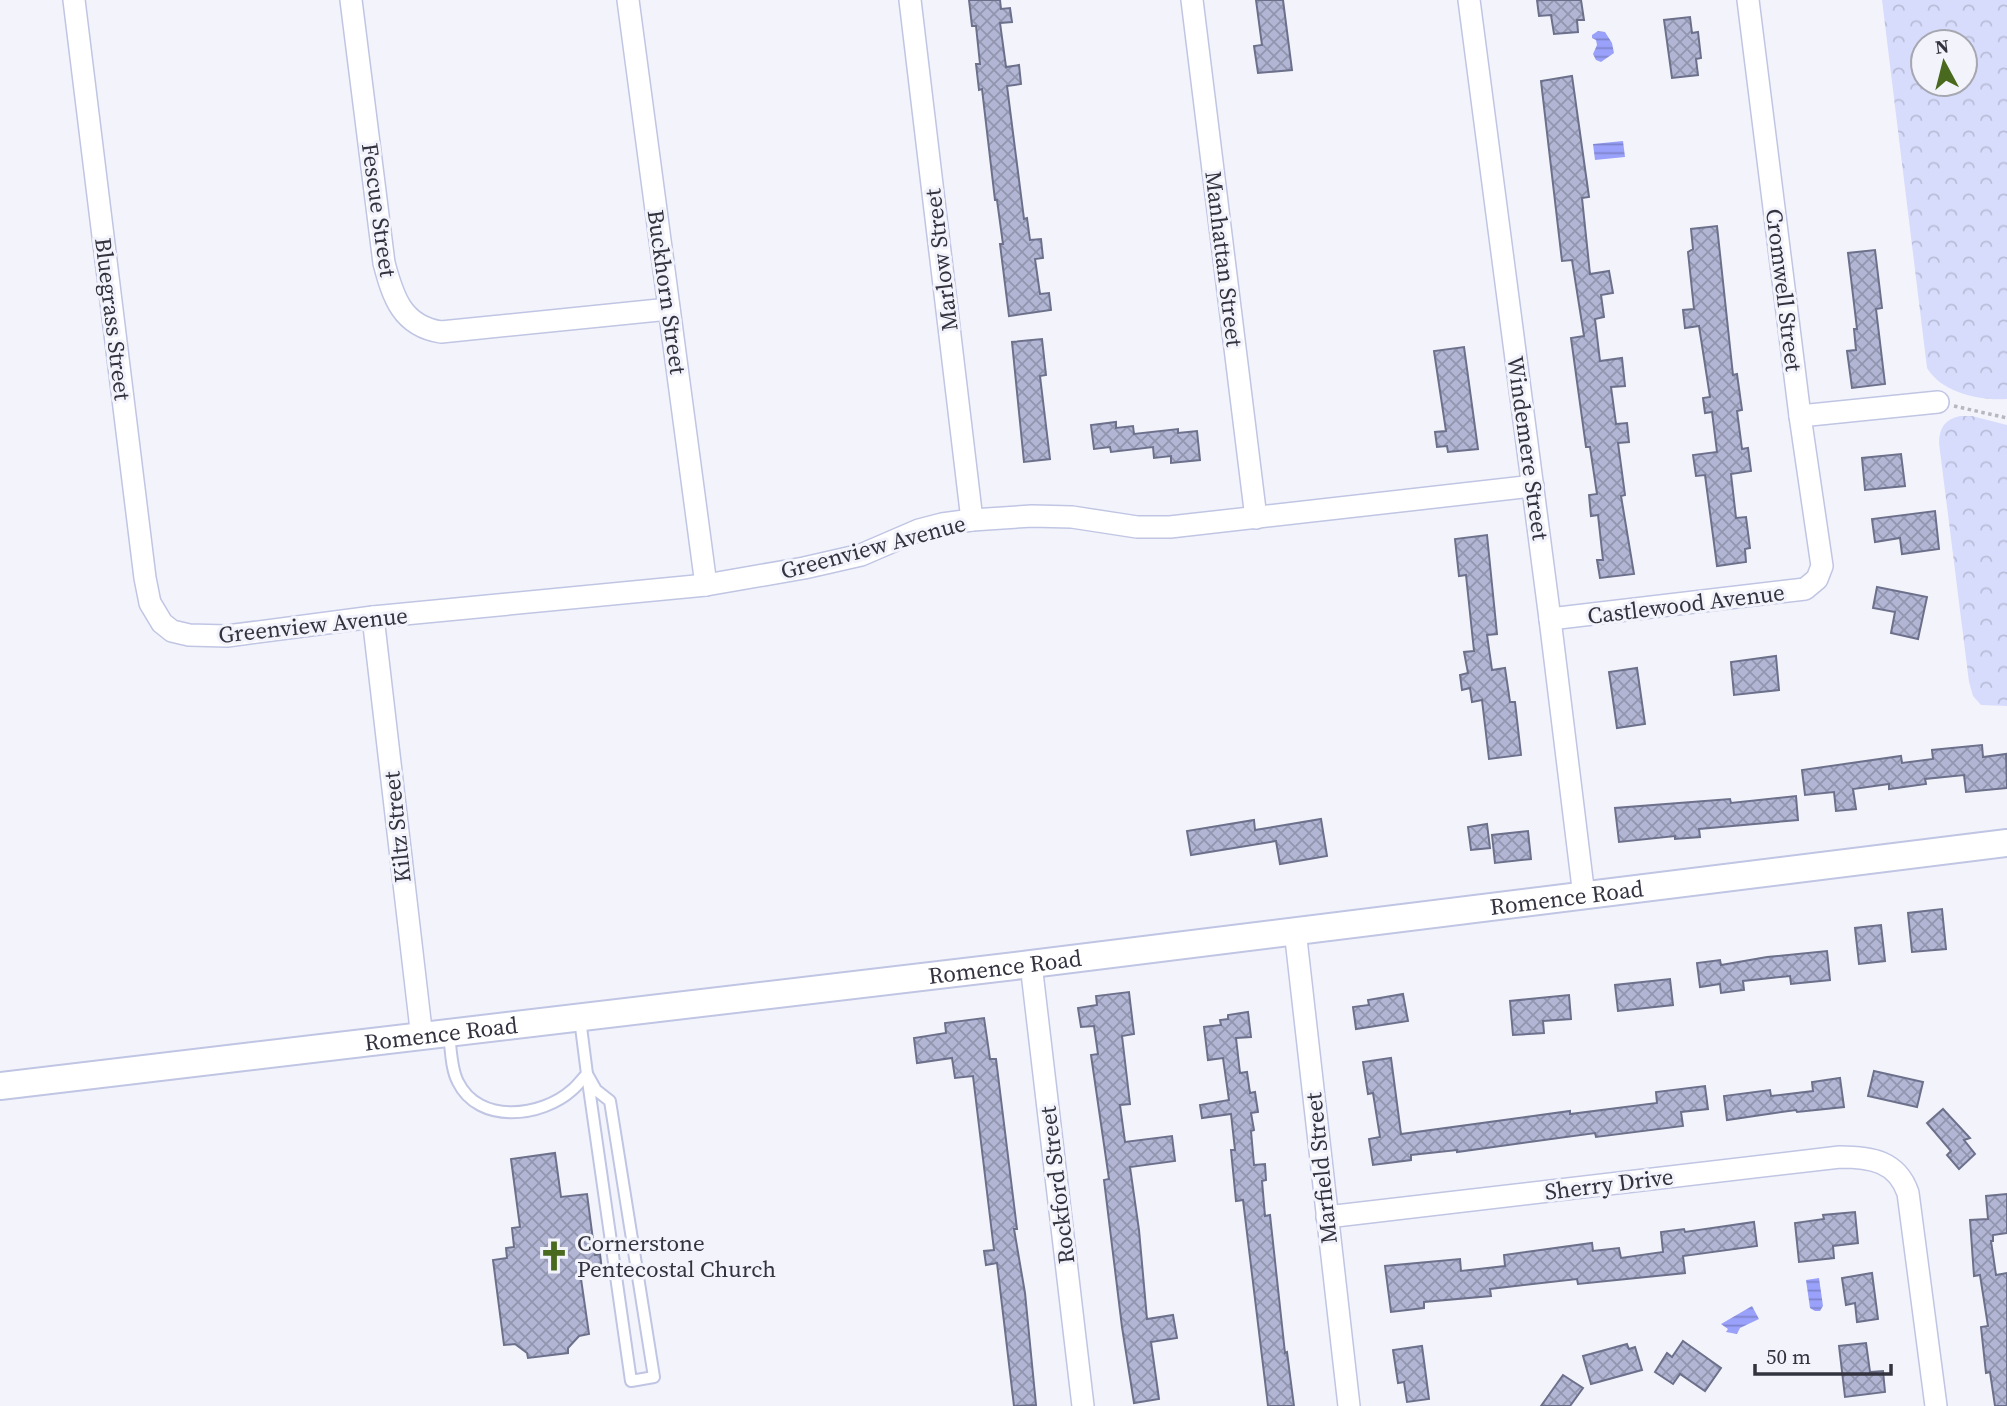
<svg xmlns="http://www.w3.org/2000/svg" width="2007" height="1406" viewBox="0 0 2007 1406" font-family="'Source Serif 4',serif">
<defs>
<pattern id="forest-crowns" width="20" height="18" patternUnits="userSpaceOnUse" patternTransform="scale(1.75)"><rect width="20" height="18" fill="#d7dcfc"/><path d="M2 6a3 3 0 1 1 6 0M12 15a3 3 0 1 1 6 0" fill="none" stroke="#b9bdd9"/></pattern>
<pattern id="water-rules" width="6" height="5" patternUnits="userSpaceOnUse" patternTransform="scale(1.75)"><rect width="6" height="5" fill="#9aa1fa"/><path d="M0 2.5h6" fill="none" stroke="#7e84cc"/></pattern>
<pattern id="building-cross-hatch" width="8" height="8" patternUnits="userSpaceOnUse" patternTransform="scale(1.75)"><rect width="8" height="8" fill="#b2b6d4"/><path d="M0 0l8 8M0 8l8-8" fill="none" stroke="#9195ad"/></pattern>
</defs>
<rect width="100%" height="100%" fill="#f3f4fb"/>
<g fill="url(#forest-crowns)" fill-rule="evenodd">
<path d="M1882,0H2007V399C1980,401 1942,393 1927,368ZM1965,42V84H1923V42Z"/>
<path d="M1960,416H1972L2007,425V706L1981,705L1973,696L1969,682L1939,443C1939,428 1945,419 1960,416Z"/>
</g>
<g fill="url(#water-rules)">
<path d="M1598,31L1605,32L1612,43L1614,53L1601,62L1596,60L1593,54L1597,45L1596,40L1592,38V35Z"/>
<path d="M1623,141L1625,157L1595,160L1593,144Z"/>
<path d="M1819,1278L1823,1306L1820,1311H1815L1810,1308L1806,1280Z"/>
<path d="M1752,1306L1759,1319L1740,1328L1737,1334L1726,1332L1728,1329L1721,1324Z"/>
</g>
<g fill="url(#building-cross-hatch)" stroke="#6c708b" stroke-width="2">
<path d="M969,0H1000L1001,9L1010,8L1012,22L1000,23L1006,67L1019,65L1021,84L1007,86L1024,219L1027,218L1030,240L1041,239L1043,258L1035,259L1040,294L1049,293L1051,310L1009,316L1000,244H1003L997,200H995L982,89L979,90L976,64H980L976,26H972Z"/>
<path d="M1256,0H1283L1292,70L1258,73L1254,46L1262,45Z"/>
<path d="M1537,0H1581L1584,20H1577L1578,32L1554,34L1551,15L1539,16Z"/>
<path d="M1690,17L1692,33L1698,32L1701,58L1696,59L1698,75L1672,78L1664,20Z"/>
<path d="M1572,76L1589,197L1582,198L1590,274L1609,271L1613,293L1601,295L1604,317L1595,319L1600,361L1622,358L1625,386L1611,387L1616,424L1627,423L1629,442L1618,443L1625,495L1621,496L1634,574L1600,578L1597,560H1603L1598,515L1591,516L1589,495L1597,494L1590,447H1586L1571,338L1584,336L1572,260L1562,261L1541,81Z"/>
<path d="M1717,226L1733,375L1737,374L1742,410L1737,411L1742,449L1748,448L1751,471L1731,474L1736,518L1746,517L1750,548L1745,549L1746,562L1717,566L1705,475L1696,476L1693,455L1717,452L1712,412L1705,413L1703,398L1710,397L1699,326L1685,328L1683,310L1694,309L1688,252L1693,249L1691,229Z"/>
<path d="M1875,250L1882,308L1876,309L1885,384L1852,388L1847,351L1856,350L1854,329H1857L1848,253Z"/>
<path d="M1042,339L1046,375L1040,376L1050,459L1024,462L1012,342Z"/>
<path d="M1464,347L1478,449L1448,452L1447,446L1437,447L1435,432L1446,431L1434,351Z"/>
<path d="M1116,422V428L1133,426L1134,434L1178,429V433L1197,431L1200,460L1171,463V456L1154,458L1153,447L1111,452L1110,447L1094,449L1091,425Z"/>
<path d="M1901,454L1905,486L1865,490L1862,458Z"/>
<path d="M1935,511L1939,549L1902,554L1900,538L1875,542L1872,519Z"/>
<path d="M1487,535L1497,634L1487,635L1492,670L1505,668L1510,702H1515L1521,755L1489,759L1482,700L1472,702L1470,688L1462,690L1460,675L1468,673L1464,652L1474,651L1466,575L1459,576L1455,539Z"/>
<path d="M1877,587L1927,597L1918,639L1891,633L1895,612L1873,608Z"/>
<path d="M1776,656L1779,690L1734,695L1731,662Z"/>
<path d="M1637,668L1645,724L1617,728L1609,672Z"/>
<path d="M1982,745L1983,757L2006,754L2007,788L1966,792L1964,775L1925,779L1926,784L1889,789V784L1853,789L1856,809L1836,811L1834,792L1805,795L1802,770L1901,756L1902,763L1933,759L1932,750Z"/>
<path d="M1796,796L1798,820L1699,829L1700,837L1675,839V836L1619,842L1615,808L1730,799L1731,803Z"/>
<path d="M1321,819L1327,856L1280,864L1276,841L1191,855L1187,831L1254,820L1255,830Z"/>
<path d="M1487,824L1490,848L1471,850L1468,827Z"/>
<path d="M1528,831L1531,859L1495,863L1492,835Z"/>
<path d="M1942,909L1946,949L1912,952L1908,913Z"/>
<path d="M1881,925L1885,961L1859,964L1855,928Z"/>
<path d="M1827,951L1830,980L1791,984L1790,976L1743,981L1744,990L1721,993L1720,984L1700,987L1697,963L1720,960L1721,965L1767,957Z"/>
<path d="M1670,979L1673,1005L1618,1011L1615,985Z"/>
<path d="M1129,992L1134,1034L1122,1036L1130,1104L1120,1105L1125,1142L1172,1136L1175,1161L1130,1167L1139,1230L1147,1319L1173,1315L1177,1338L1151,1342L1159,1399L1134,1403L1122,1327L1104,1180L1109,1179L1091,1055L1098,1054L1094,1026L1081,1027L1078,1008L1097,1005L1096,996Z"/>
<path d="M1403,994L1408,1021L1356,1029L1353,1007L1369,1005L1368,1000Z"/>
<path d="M1569,995L1571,1019L1543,1021L1544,1033L1513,1035L1510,1001Z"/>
<path d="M1248,1012L1251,1037L1236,1038L1240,1073L1247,1072L1250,1093L1255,1092L1258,1112L1251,1113L1254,1130L1251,1131L1254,1165L1265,1164L1266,1180L1262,1181L1265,1216L1270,1215L1285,1353L1287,1352L1294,1406H1268L1243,1200L1236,1201L1231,1150H1235L1231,1114L1202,1118L1200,1105L1229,1100L1223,1058L1208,1060L1204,1027L1221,1025L1220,1020L1228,1019V1015Z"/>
<path d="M984,1018L990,1059H996L1017,1229H1014L1025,1293L1036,1405L1014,1406L997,1263L986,1265L984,1251L994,1250L973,1076L955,1078L952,1058L917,1063L914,1038L946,1033L945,1023Z"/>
<path d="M1391,1058L1401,1134L1570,1111V1114L1657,1103L1656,1092L1705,1086L1708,1109L1681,1112L1683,1126L1596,1137L1595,1133L1457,1152V1150L1411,1155V1160L1373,1165L1369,1139L1380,1137L1373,1093L1368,1094L1363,1062Z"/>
<path d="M1874,1071L1923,1082L1917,1107L1868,1096Z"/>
<path d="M1840,1078L1844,1107L1797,1112L1796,1110L1727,1120L1724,1096L1770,1090L1771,1096L1813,1091L1812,1082Z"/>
<path d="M1943,1109L1970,1138L1964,1140L1975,1154L1959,1169L1947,1155L1951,1151L1927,1123Z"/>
<path d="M555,1153L561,1197L587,1194L595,1255L600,1254L602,1270L580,1272L589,1334L579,1336L568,1348V1353L528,1358L527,1353L515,1344L504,1345L493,1260L507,1258L506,1248L514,1247L512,1228L520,1227L511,1159Z"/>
<path d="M2007,1194V1233L1993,1235V1241H1991L1996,1275L2007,1273V1406H1995L1990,1372L1986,1373L1981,1327L1988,1326L1980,1275L1974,1276L1970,1220L1988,1219L1986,1196Z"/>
<path d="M1855,1212L1858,1243L1833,1246L1834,1258L1799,1262L1795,1223L1824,1219L1823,1215Z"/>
<path d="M1754,1222L1757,1246L1683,1256L1685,1273L1578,1284L1577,1279L1490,1289L1491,1296L1424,1302V1308L1391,1312L1385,1266L1460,1259L1461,1271L1505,1266L1504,1255L1592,1243L1593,1251L1619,1248L1621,1258L1663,1252L1661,1232L1684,1229L1685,1232Z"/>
<path d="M1872,1273L1878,1319L1857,1322L1855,1303L1846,1305L1842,1278Z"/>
<path d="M1683,1341L1721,1368L1705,1391L1680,1374L1673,1384L1655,1372L1667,1353L1672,1357Z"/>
<path d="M1866,1343L1870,1372L1883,1371L1885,1392L1845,1397L1839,1346Z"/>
<path d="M1627,1344L1629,1349L1635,1347L1642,1370L1591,1384L1583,1356Z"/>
<path d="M1422,1346L1429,1399L1407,1402L1404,1382L1398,1383L1393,1350Z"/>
<path d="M1563,1375L1583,1388L1570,1406H1541Z"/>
</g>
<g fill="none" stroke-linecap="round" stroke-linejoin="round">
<g stroke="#c0c5e3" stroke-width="14">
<g id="service">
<path d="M449,1034C451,1049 451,1069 458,1082C479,1125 542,1117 572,1090C578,1085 582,1079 587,1074L580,1019"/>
<path d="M587,1074L596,1090L610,1101L654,1377L631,1381Z"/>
</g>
</g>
<g stroke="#c0c5e3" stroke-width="24">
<g id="minor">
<path d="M74,0L145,578L150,603L162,623L172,631L189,635L227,636L373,617L706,585L804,568L861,555L919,530L942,524L972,520L1032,516L1072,517L1137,527H1170L1533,486"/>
<path d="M351,0L384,263C393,297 402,326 441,332L669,309"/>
<path d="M628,0L706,585"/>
<path d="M910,0L972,520"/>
<path d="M1192,0L1256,518"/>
<path d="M1469,0L1550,619L1584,896"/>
<path d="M1800,416L1938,402"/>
<path d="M373,617L422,1038"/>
<path d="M1550,619L1805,589L1817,579L1822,566L1800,416L1748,0"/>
<path d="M1295,930L1349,1406"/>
<path d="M1031,964L1083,1406"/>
<path d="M1327,1217L1840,1157C1871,1157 1897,1161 1908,1193L1936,1406"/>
</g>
</g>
<g stroke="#c0c5e3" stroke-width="30">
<g id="tertiary">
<path id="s1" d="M0,1086L1031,964L2007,843"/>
</g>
</g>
<path stroke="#b6b7bf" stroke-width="3.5" stroke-dasharray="3.5 3.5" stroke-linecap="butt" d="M1954,406L2007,418"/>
<use href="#service" stroke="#fff" stroke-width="10"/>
<use href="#minor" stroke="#fff" stroke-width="21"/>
<use href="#tertiary" stroke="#fff" stroke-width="26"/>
</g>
<defs>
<g id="church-bare" transform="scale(2.415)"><path d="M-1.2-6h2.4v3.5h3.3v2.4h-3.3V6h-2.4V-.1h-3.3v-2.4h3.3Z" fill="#49691e" stroke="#f3f4fb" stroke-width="2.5" paint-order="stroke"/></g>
</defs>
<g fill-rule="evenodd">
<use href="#church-bare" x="554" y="1256"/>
</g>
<g text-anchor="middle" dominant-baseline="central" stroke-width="6" stroke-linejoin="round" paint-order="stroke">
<g font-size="23" fill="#32333f" stroke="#f3f4fb">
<text transform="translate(379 210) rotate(82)">Fescue Street</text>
<text transform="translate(1224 259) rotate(83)">Manhattan Street</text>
<text transform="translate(941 260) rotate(-97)">Marlow Street</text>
<text transform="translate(1784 290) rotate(83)">Cromwell Street</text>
<text transform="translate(667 292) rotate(82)">Buckhorn Street</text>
<text transform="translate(113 319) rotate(83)">Bluegrass Street</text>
<text transform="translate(1528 448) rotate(82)">Windemere Street</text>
<text transform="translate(873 547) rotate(-15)">Greenview Avenue</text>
<text transform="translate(1686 604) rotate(-7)">Castlewood Avenue</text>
<text transform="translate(313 625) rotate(-6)">Greenview Avenue</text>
<text transform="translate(397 827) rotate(-96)">Kiltz Street</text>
<text stroke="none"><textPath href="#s1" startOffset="1578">Romence Road</textPath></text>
<text stroke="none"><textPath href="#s1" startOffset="1012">Romence Road</textPath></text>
<text stroke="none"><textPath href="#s1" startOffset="444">Romence Road</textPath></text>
<text transform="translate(1321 1168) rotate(-96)">Marfield Street</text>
<text transform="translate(1609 1184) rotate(-7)">Sherry Drive</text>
<text transform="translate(1057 1185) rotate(-97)">Rockford Street</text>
</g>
<g font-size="23" fill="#32333f" stroke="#f3f4fb" text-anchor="start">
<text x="577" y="1243">Cornerstone<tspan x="577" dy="26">Pentecostal Church</tspan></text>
</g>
</g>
<g transform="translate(1944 63) rotate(353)"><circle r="33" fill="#f3f4fb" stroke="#a6a7b0" stroke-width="2"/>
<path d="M0-5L12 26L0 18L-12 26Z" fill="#49691e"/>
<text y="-10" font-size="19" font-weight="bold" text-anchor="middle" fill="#32333f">N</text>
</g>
<path d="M1755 1364v10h136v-10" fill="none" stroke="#32333f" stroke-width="3.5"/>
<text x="1766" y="1364" font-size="21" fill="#32333f" stroke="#f3f4fb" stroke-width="5" paint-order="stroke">50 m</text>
</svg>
